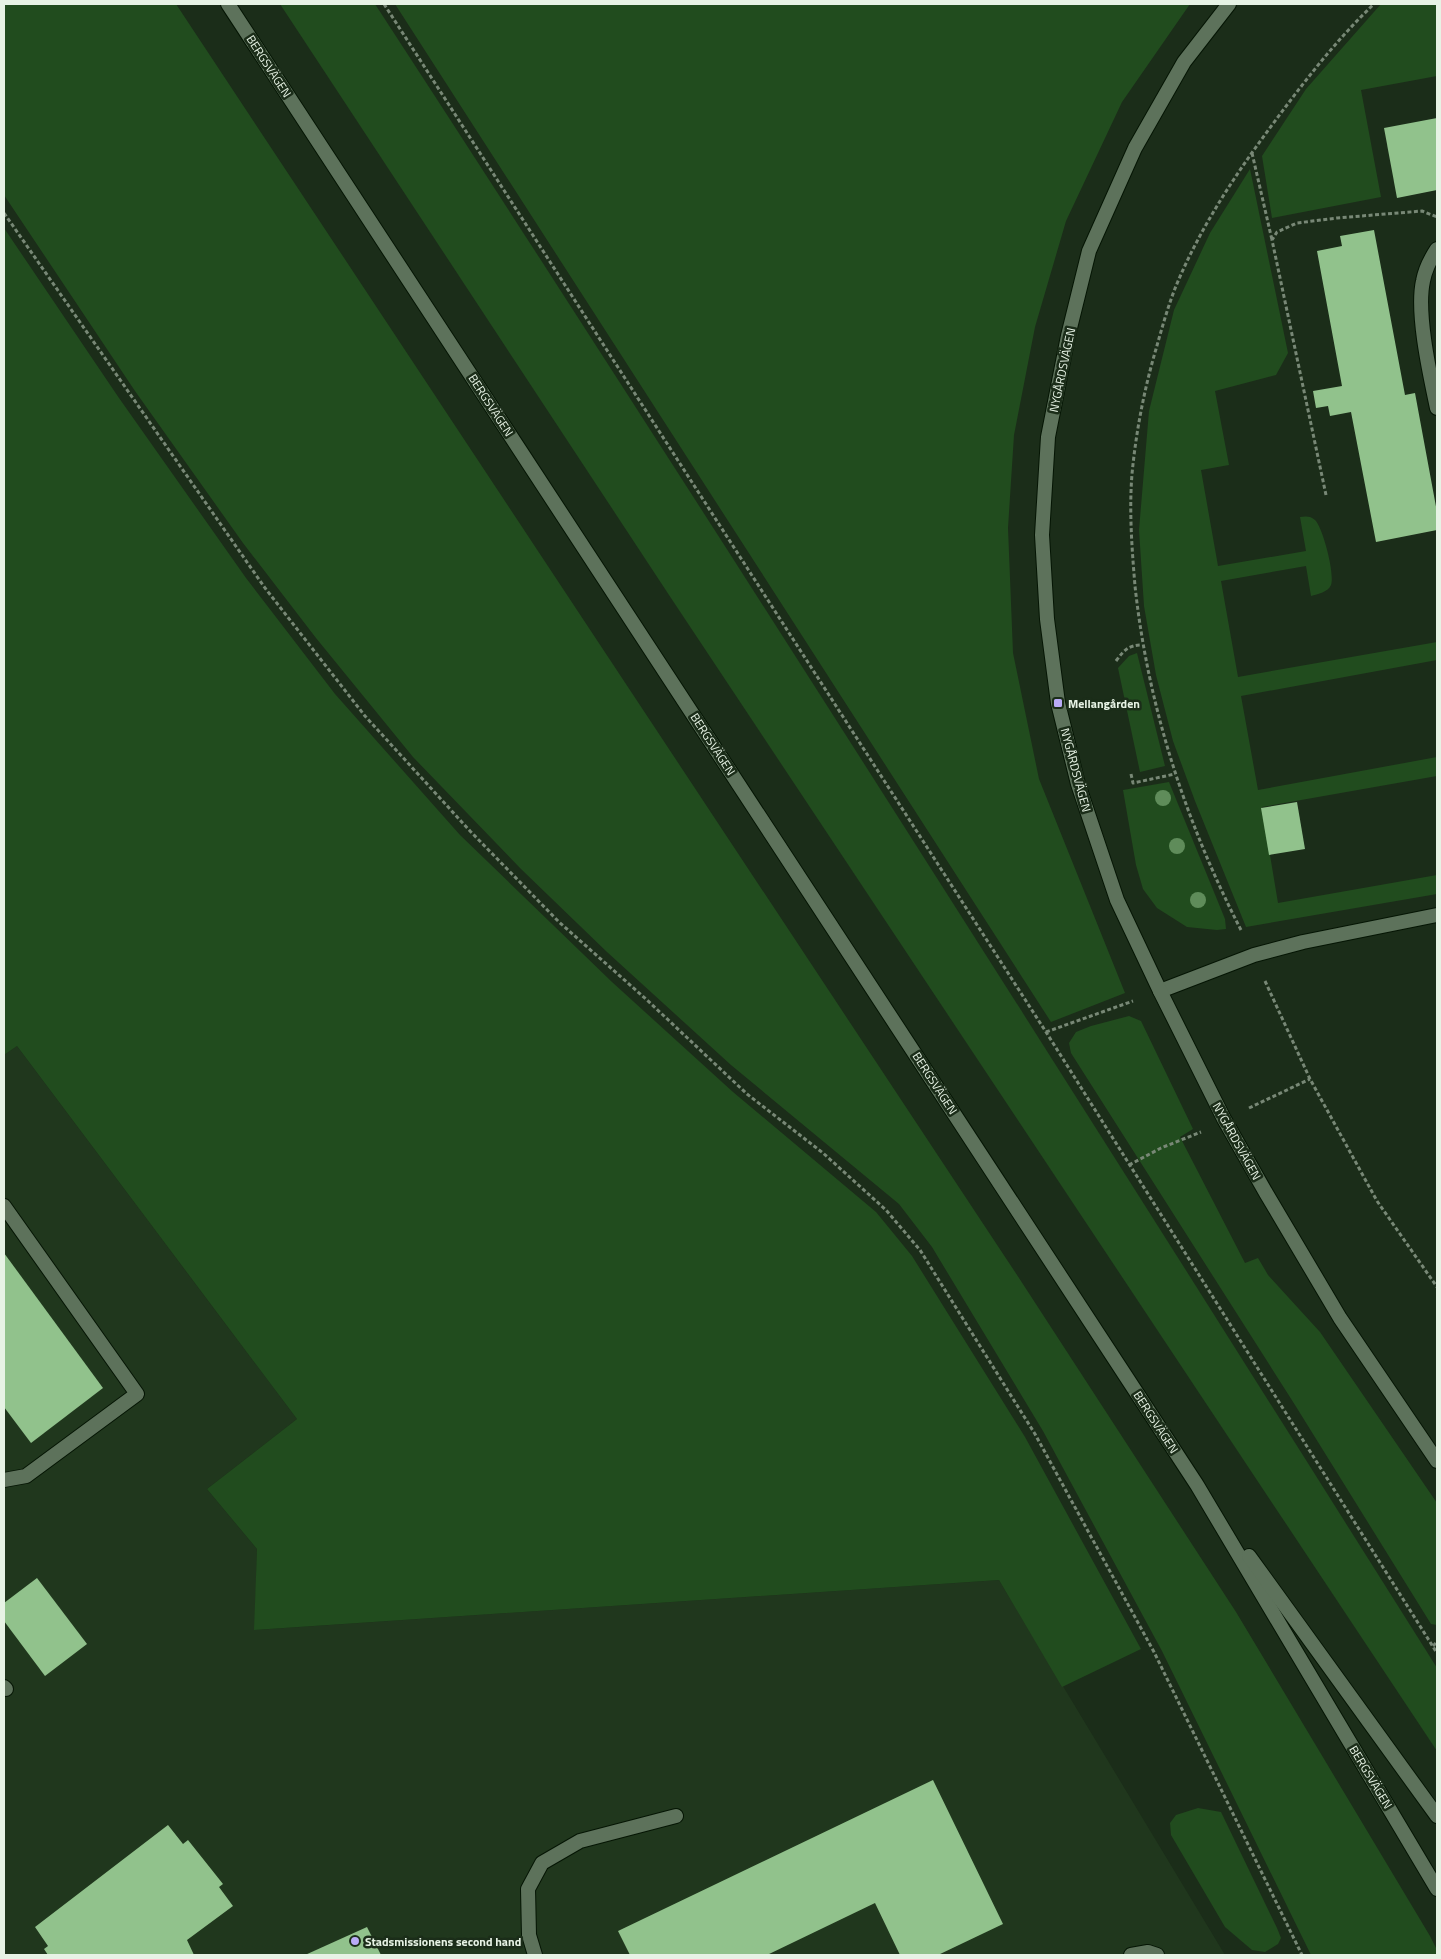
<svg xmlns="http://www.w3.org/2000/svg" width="1441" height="1959" viewBox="0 0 1441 1959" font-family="'Titillium Web',sans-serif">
<rect width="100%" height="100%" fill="#1b2d19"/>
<path fill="#20371d" d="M17,1046L297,1419L207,1489L257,1549L255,1630L999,1580L1225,1955H4V1055Z"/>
<g fill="#214c1e">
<path d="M4,4H176L1019,1278L1236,1612L1430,1936L1437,1950V1955H1311L1162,1651L1043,1431L932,1247L899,1204L731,1065L607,952L521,869L413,757L316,638L243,543L135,391L4,195Z"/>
<path d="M280,4H375C730,550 1079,1100 1427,1652L1437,1668V1751L669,595Z"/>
<path d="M395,4H1190L1122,102L1066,221L1035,327L1014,435L1008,528L1013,653L1039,779L1125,993L1051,1022Z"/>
<path d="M1381,4H1437V76L1361,90L1381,197L1272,218L1262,156L1306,89Z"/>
<path d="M1250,169L1288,353L1276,375L1215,391L1229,465L1201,470L1218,566L1306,551L1300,517C1306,516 1311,516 1315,520C1323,528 1335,574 1331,585C1328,592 1318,594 1311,596L1306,566L1221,581L1238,677L1437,642V660L1241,696L1258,790L1437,757V776L1262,807L1278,903L1437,875V894L1246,927L1195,801L1173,741L1156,675L1144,606L1139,530L1149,411L1174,310L1210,233Z"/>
<path d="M4,228L119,398L246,578L335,694L460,835L612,982L733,1092L876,1212L912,1256L1025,1437L1141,1649L1062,1687L999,1580L254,1630L257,1549L207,1489L297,1419L17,1046L4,1055Z"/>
<path d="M1137,653L1165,766L1140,772L1118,668L1129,656Z"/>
<path d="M1169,782L1225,919L1226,929L1217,930L1187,927L1157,908L1143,889L1136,865L1123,790Z"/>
<path d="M1129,1016L1141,1021L1193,1129L1180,1137L1245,1263L1258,1258L1268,1275L1320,1332L1437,1503V1625L1431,1624L1295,1405L1071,1053L1069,1043L1076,1032L1091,1026Z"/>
<path d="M1198,1808L1221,1812L1277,1928L1281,1938L1278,1944L1265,1952L1252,1950L1225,1927L1171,1835L1170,1823L1176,1815Z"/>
</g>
<g fill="#91c28c">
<path d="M1437,118V190L1397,198L1384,128Z"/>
<path d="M1374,230L1405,395L1415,393L1437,512V530L1376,542L1351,412L1330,416L1328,406L1316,408L1313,391L1342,386L1317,251L1342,246L1340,236Z"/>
<path d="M1297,802L1305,849L1269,855L1261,808Z"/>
<path d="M4,1253L103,1388L31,1443L4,1407Z"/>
<path d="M37,1578L87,1644L45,1676L4,1621V1603Z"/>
<path d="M933,1780L1003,1924L938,1955H900L875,1903L767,1955H630L618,1931Z"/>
<path d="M168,1825L183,1844L188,1840L223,1884L219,1887L233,1906L187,1940L194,1955H48L44,1949L48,1946L35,1927Z"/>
<path d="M367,1927L381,1955H305Z"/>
</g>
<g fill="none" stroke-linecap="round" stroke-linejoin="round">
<g stroke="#051504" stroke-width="16">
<g id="service">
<path d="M1437,249C1431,258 1425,270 1423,281C1416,313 1430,375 1437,408"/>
<path d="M4,1206L137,1394L26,1476L4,1480"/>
<path d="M4,1687L6,1689"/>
<path d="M535,1955L529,1935L528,1889L542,1863L580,1841L676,1816"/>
<path d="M1131,1955L1148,1952L1157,1955"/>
</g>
</g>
<g stroke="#051504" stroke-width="16">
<path id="minor" d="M1160,991L1254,955L1303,942L1437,915"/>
</g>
<g stroke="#051504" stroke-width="16">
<path id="tertiary" d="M1229,4L1184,62L1135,148L1089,251L1068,336L1048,437L1042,535L1047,619L1058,703L1078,784L1117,900L1160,991L1224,1119L1266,1193L1340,1318L1437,1461"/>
</g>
<g stroke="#051504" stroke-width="16">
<g id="secondary">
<path d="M228,4L1197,1485L1437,1889"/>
<path d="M1249,1556L1437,1816"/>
</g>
</g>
<g stroke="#788876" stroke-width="3" stroke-dasharray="4 2.5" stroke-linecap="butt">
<path d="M384,4L1046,1032L1437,1653"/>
<path d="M1252,153L1272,240"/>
<path d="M4,213L265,588L365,716L470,831L559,922L647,1000L747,1094L823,1153L886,1210L920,1250L1035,1434L1154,1652L1302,1955"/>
<path d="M1326,495L1272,240L1277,232L1297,223L1337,218L1422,211L1437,217"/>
<path d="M1116,661C1124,650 1129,645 1142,645"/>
<path d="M1131,774L1133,783L1175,774"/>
<path d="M1241,930C1186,823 1148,707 1135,586C1132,550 1129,511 1132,474C1136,432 1144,390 1156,349C1162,328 1168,306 1176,286C1200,228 1235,175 1272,125C1304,82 1336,40 1374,4"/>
<path d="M1265,981L1310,1079L1377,1201L1437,1287"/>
<path d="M1046,1032L1133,1001"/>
<path d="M1249,1108L1310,1079"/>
<path d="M1129,1165L1161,1148L1201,1132"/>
<path d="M1433,1646L1437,1642"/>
</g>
<use href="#service" stroke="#5d725b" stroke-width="14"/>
<use href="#minor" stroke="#5d725b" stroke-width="14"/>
<use href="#tertiary" stroke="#5d725b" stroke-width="14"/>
<use href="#secondary" stroke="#5d725b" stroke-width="14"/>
</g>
<g fill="#5f8c5a">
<circle cx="1163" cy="798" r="8"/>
<circle cx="1177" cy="846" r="8"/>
<circle cx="1198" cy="900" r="8"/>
</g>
<g fill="#b9abf7" stroke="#1b2d19" stroke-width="2">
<rect x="1053" y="698" width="10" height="10" rx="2.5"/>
<circle cx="355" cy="1941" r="5"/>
</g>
<g text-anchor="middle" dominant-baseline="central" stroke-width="5" stroke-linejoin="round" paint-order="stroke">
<g font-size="12" fill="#e7f3e5" stroke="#1b2d19">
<text transform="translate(269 66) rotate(57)">BERGSVÄGEN</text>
<text transform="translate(1062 370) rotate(-78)">NYGÅRDSVÄGEN</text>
<text transform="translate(491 405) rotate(57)">BERGSVÄGEN</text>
<text transform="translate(713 744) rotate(57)">BERGSVÄGEN</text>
<text transform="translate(1076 770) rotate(75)">NYGÅRDSVÄGEN</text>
<text transform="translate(935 1083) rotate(57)">BERGSVÄGEN</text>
<text transform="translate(1237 1141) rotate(61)">NYGÅRDSVÄGEN</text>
<text transform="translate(1156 1422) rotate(57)">BERGSVÄGEN</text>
<text transform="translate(1371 1777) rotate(59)">BERGSVÄGEN</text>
</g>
<g font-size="12" font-weight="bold" fill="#e7f3e5" stroke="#1b2d19" text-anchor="start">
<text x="1068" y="703">Mellangården</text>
<text x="365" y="1941">Stadsmissionens second hand</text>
</g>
</g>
<rect width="1441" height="1959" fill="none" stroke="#e7f3e5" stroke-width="10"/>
</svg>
